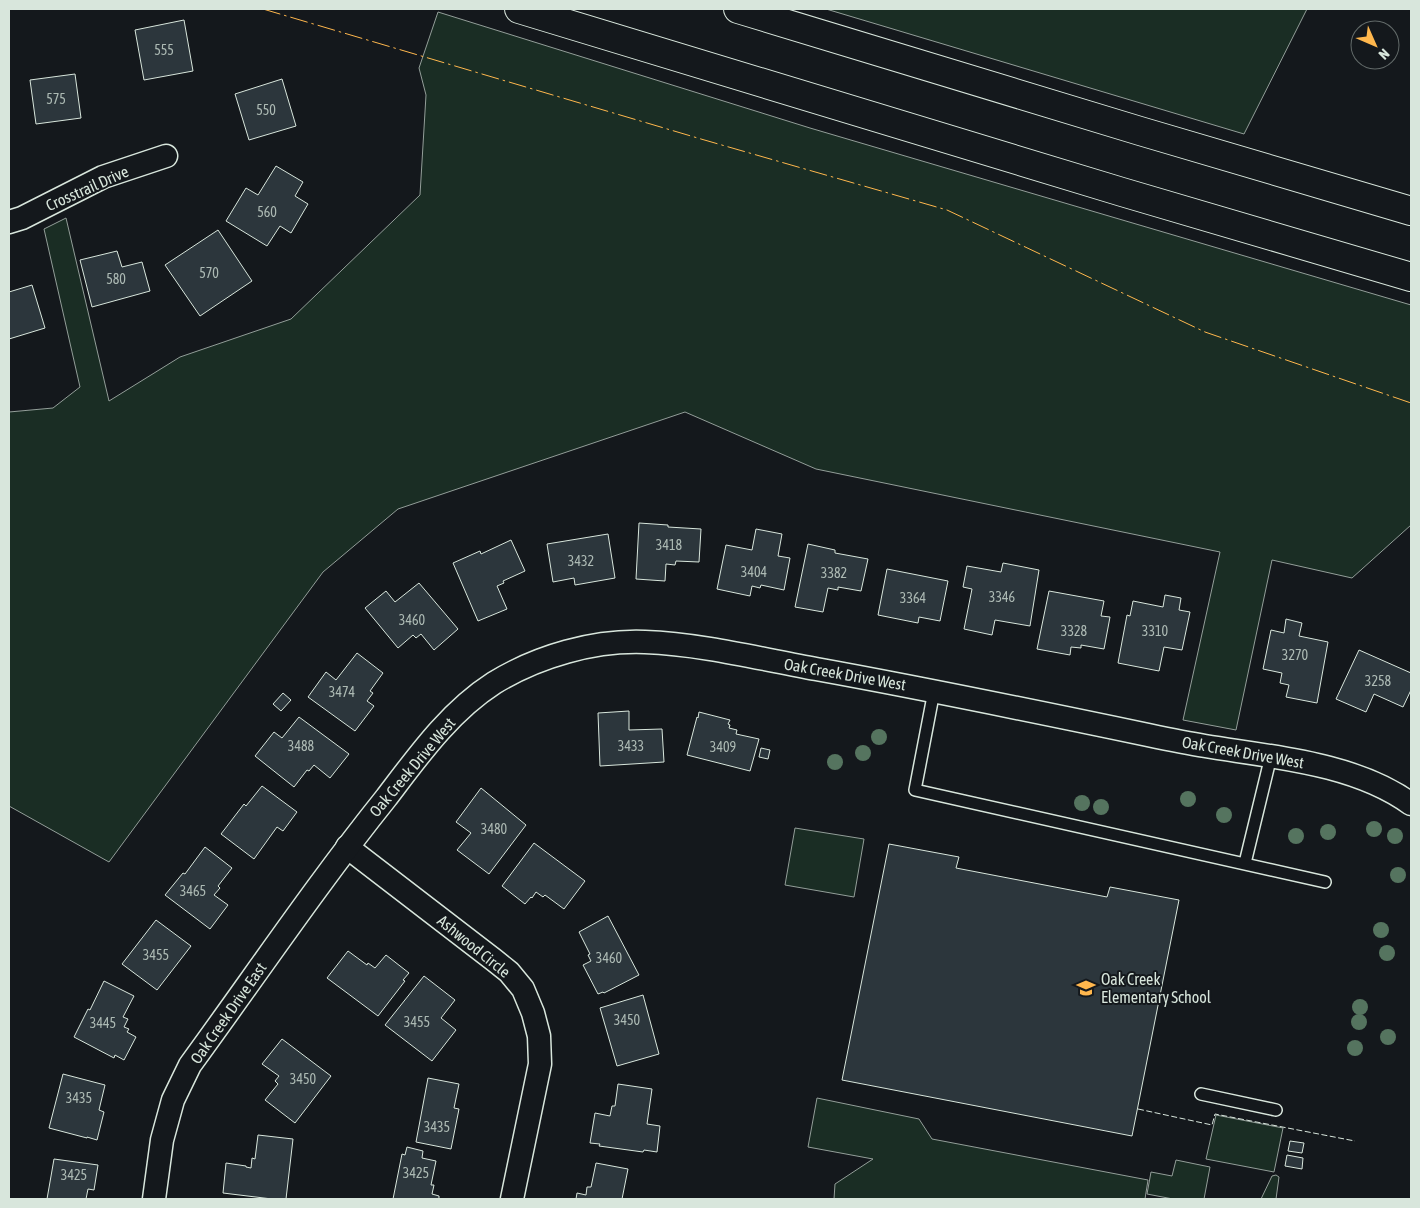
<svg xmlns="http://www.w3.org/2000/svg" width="1420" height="1208" viewBox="0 0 1420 1208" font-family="'Asap Condensed',sans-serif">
<rect width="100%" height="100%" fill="#14181c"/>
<g fill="#1a2d24" stroke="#939e99">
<path d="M826,9H1307L1244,134Z"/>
<path d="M438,12L810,128L1411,305V525L1352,578L1272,560L1236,730L1183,720L1220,552L816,469L685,412L398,509L323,572L109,862L9,806V412L53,408L80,387L44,229L66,218L109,401L180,357L291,319L420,195L426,95L419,68Z"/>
<path d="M795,828L864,839L854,897L785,885Z"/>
<path d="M817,1098L919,1119L932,1139L1148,1180L1145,1199H834L835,1184L873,1159L808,1147Z"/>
<path d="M1216,1115L1283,1128L1274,1172L1206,1159Z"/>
<path d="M1176,1160L1210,1167L1204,1199H1173L1147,1194L1151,1172L1172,1176Z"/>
<path d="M1276,1175L1279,1177L1276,1199H1261L1272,1176Z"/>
</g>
<g fill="#2c363c" stroke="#d8e6dc">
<path d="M184,20L193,71L144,80L135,30Z"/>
<path d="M75,74L81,118L36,124L30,80Z"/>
<path d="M282,79L296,126L249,140L235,94Z"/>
<path d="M276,166L303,182L295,196L308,204L291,233L280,226L267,246L226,221L246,188L258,195Z"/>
<path d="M218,230L252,281L200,316L165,265Z"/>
<path d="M117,251L122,267L142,262L150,291L92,307L80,260Z"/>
<path d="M32,285L45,328L9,339V292Z"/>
<path d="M639,523L668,525V527L701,529L699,562L676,561L675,565L666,564L665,581L636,579Z"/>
<path d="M756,529L782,534L778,556L790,558L784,590L761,585L760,588L752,586L750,596L717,589L726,545L752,550Z"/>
<path d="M608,534L615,578L575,585L574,578L553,582L547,544Z"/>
<path d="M511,540L525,571L503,581L504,583L497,586L507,609L478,621L453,563L480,551L481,554Z"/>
<path d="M808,544L835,550V553L868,559L861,591L838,587V590L828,588L823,612L795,607Z"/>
<path d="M1003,563L1039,570L1030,626L995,620L992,635L964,629L972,589L963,587L967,566L1001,572Z"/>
<path d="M887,569L948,581L940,621L919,617L918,623L878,615Z"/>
<path d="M419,583L458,629L434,650L421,634L416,638L413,635L398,648L365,608L386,591L395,602Z"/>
<path d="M1049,591L1104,601L1101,616L1110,617L1104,649L1081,645V648L1071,647L1070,655L1037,649Z"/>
<path d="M1165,595L1181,598L1179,610L1190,612L1182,650L1164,647L1159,671L1118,663L1127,615L1130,616L1133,601L1163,607Z"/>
<path d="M1286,619L1302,623L1299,636L1328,642L1317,703L1286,697L1289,685L1280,683L1282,673L1263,669L1271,630L1284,633Z"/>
<path d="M1359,650L1411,673V690L1403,707L1374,694L1366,712L1336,699Z"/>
<path d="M357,653L383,673L370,691L373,693L367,701L374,706L355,731L308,697L326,672L336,680Z"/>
<path d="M283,693L291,700L281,711L273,704Z"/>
<path d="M629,711V730L662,729L664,762L600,766L598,713Z"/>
<path d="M699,712L730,720L728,724L730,725L729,728L737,730L736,734L759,739L750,771L687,755L697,717L698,718Z"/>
<path d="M299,717L349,754L330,778L314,765L309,771L307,770L294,787L255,756L274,732L282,738Z"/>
<path d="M761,748L770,750L768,759L759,757Z"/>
<path d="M262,786L297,812L283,831L277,827L254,859L221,834L244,804L246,806Z"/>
<path d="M481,788L526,825L489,874L457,850L471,833L456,822Z"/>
<path d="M534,843L585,881L564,909L545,895L543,897L536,892L532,898L531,897L525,904L502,886Z"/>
<path d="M889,844L959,857L956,868L1107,897L1110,887L1179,900L1132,1136L842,1080Z"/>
<path d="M205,847L232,868L218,886L220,888L214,895L228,905L210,929L165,895L183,873L185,874Z"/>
<path d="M608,916L639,975L604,993L603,992L598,994L583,965L591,961L588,955L590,954L579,932Z"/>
<path d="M156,920L191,946L157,990L122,964Z"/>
<path d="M348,951L367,965L368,963L375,968L386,955L409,973L403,980L405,981L378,1016L327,978Z"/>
<path d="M424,976L455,1000L441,1018L456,1030L432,1061L385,1025Z"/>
<path d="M104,981L134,996L123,1017L128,1019L124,1027L129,1029L127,1032L136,1037L124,1060L115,1055L114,1058L74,1037L88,1009L90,1010Z"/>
<path d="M643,995L659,1054L617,1066L600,1008Z"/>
<path d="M282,1039L331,1076L295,1123L265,1100L278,1084L275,1081L279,1076L262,1064Z"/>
<path d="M63,1074L105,1085L99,1110L104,1112L97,1140L87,1137V1138L49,1128Z"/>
<path d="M428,1078L459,1084L454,1108L459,1109L451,1149L416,1142Z"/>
<path d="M618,1084L652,1089L647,1124L660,1126L657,1152L644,1150L643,1152L599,1146L600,1144L590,1143L595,1113L610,1116L612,1106H615Z"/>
<path d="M258,1135L293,1139L286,1199H272L223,1193L226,1163L246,1166V1167L251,1168L252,1158L255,1159Z"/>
<path d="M1290,1141L1304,1143L1302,1153L1288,1151Z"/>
<path d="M407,1147L423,1151L422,1158L436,1161L431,1185H434L432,1194L439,1196V1199H393L402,1154L405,1155Z"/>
<path d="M1287,1155L1303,1158L1302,1169L1285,1166Z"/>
<path d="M54,1159L98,1165L94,1190L88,1189L86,1199H47Z"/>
<path d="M596,1163L628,1169L622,1199H576L577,1193L586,1195L587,1187H591Z"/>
</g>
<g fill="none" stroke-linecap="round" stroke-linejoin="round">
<g stroke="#d8e6dc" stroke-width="14">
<g id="lane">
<path d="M934,691L915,790L1325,882"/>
<path d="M1245,863L1271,756"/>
<path d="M1201,1094L1276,1110"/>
</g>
</g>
<g stroke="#d8e6dc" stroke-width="25">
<g id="street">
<path d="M9,222L22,218L103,177L166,156"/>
<path d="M347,847L494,960L509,972L523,989L533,1013L539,1036L540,1064L512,1199"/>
<path d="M154,1199L162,1140L173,1100L190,1065C255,976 317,884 386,798C418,756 449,712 494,683C538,656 594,640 645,642C701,644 761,659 816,669C927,689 1038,712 1148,735C1167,739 1186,743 1205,746C1272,757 1355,763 1411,804"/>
</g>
</g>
<g stroke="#d8e6dc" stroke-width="30">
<g id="highway">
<path d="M519,9L1122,192L1411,277"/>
<path d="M738,9L1140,131L1411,211"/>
</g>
</g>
<use href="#lane" stroke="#14181c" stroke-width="11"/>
<use href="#street" stroke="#14181c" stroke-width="22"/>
<use href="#highway" stroke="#14181c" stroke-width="28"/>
<path stroke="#d8e6dc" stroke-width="1" stroke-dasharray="6 2.5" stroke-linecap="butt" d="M1138,1109L1212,1125L1215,1114L1355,1141"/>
<path stroke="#ffb74d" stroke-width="1" stroke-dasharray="18 4 2.5 4" stroke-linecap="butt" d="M263,9L701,139L947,210L1205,332L1411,403"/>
</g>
<g fill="#55745f">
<circle cx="879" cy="737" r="8"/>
<circle cx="863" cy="753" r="8"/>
<circle cx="835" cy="762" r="8"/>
<circle cx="1188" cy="799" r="8"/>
<circle cx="1082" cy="803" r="8"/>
<circle cx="1101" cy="807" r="8"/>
<circle cx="1224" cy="815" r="8"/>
<circle cx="1374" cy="829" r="8"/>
<circle cx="1328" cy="832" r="8"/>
<circle cx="1296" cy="836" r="8"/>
<circle cx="1395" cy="836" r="8"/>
<circle cx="1398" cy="875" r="8"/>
<circle cx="1381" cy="930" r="8"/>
<circle cx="1387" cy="953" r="8"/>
<circle cx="1360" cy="1007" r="8"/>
<circle cx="1359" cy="1022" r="8"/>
<circle cx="1388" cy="1037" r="8"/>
<circle cx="1355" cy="1048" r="8"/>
</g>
<defs>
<g id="school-bare" transform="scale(1.5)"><path d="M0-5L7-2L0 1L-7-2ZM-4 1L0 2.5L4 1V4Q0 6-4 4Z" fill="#ffb74d" stroke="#14181c" stroke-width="2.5" paint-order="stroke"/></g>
</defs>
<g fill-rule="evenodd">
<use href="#school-bare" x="1086" y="988"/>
</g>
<g text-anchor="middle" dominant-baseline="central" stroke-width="4" stroke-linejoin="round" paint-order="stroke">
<g font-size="14" fill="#adbab4">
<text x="164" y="50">555</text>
<text x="56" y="99">575</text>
<text x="266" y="110">550</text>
<text x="267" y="212">560</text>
<text x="209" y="273">570</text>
<text x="116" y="279">580</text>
<text x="669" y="545">3418</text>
<text x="581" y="561">3432</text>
<text x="754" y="572">3404</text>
<text x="834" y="573">3382</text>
<text x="1002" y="597">3346</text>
<text x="913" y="598">3364</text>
<text x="412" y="620">3460</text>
<text x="1074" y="631">3328</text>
<text x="1155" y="631">3310</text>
<text x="1295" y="655">3270</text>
<text x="1378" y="681">3258</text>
<text x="342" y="692">3474</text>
<text x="301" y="746">3488</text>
<text x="631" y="746">3433</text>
<text x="723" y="747">3409</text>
<text x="494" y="829">3480</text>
<text x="193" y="891">3465</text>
<text x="156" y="955">3455</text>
<text x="609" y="958">3460</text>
<text x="627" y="1020">3450</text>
<text x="417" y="1022">3455</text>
<text x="103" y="1023">3445</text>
<text x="303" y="1079">3450</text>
<text x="79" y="1098">3435</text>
<text x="437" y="1127">3435</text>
<text x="416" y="1173">3425</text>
<text x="74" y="1175">3425</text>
</g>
<g font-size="16" fill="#d8e6dc" stroke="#14181c">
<text transform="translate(87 188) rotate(-24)">Crosstrail Drive</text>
<text transform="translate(845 674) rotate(10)">Oak Creek Drive West</text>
<text transform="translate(1243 752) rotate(10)">Oak Creek Drive West</text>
<text transform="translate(412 767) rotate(-50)">Oak Creek Drive West</text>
<text transform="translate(474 946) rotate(39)">Ashwood Circle</text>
<text transform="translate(228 1013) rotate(-55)">Oak Creek Drive East</text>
</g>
<g font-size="16" fill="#d8e6dc" stroke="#14181c" text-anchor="start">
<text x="1101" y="979">Oak Creek<tspan x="1101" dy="18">Elementary School</tspan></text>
</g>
</g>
<rect width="1420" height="1208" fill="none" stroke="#d8e6dc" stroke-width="20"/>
<g transform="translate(1375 45) rotate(135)"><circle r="24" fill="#14181c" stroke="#626a69"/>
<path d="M0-4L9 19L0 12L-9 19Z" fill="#ffb74d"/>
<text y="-8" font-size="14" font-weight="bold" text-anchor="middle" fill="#d8e6dc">N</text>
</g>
</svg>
